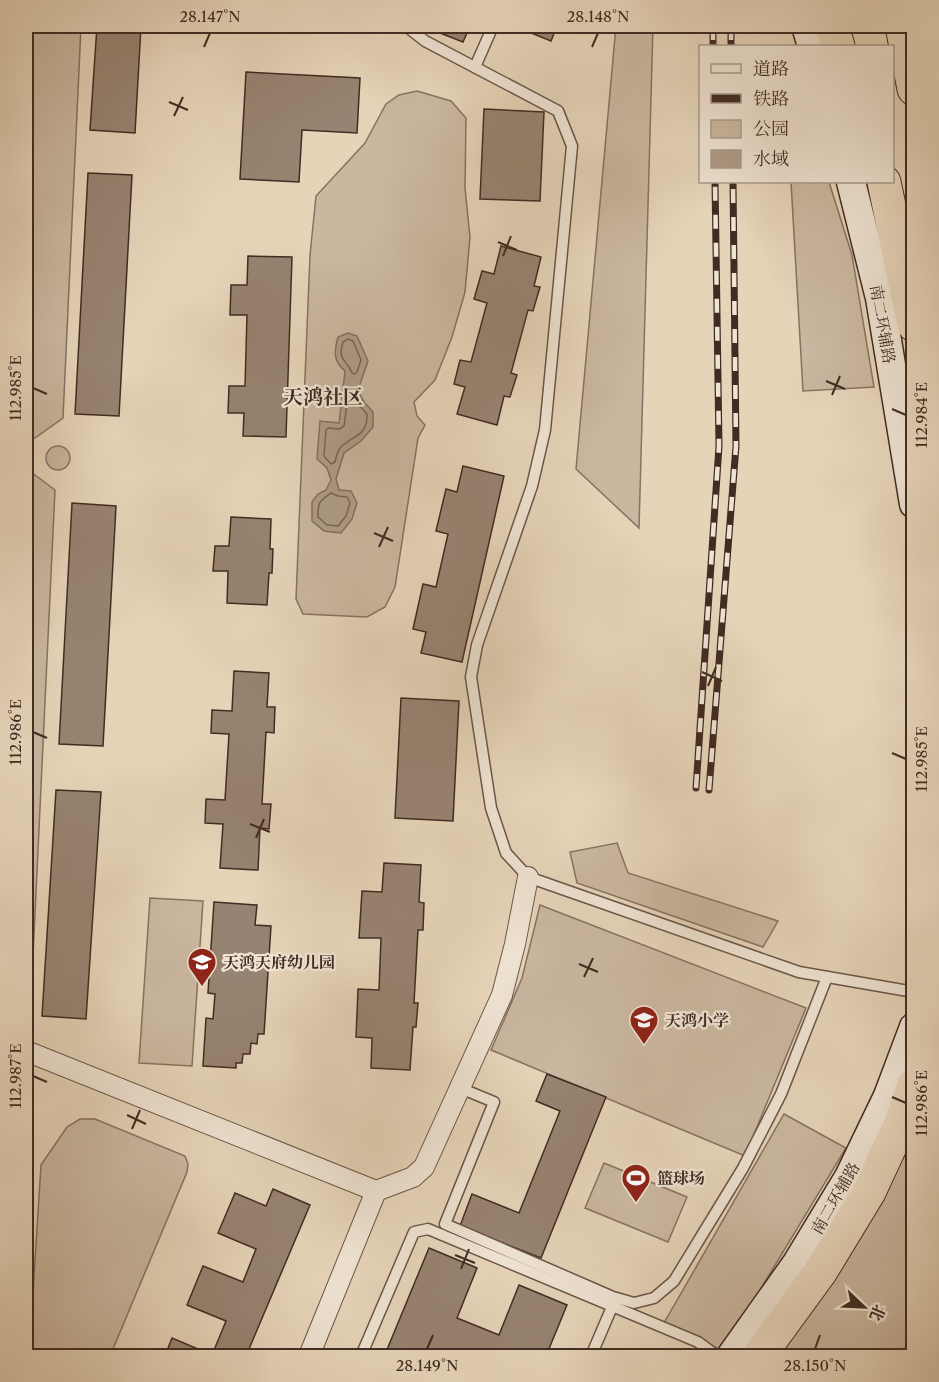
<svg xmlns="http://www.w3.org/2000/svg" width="939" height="1382" viewBox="0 0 939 1382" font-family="'Libre Caslon Text','Noto Serif SC',serif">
<rect width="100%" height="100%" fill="#e6d4b9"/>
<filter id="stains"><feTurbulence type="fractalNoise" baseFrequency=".00333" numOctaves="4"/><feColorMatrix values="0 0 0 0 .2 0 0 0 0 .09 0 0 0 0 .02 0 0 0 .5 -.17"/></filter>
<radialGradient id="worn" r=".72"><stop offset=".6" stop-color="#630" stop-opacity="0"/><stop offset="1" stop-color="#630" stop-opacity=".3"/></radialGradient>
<g fill="#cab7a0" stroke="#867262" stroke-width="1.5">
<path d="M26,26H81L63,418L35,438H26Z"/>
<path d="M616,26H653L639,528L576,469Z"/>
<path d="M417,91L451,101L466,118L465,188L470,237L465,292L452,337L435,380L414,402L417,416L425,425L418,438L395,587L385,607L367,617L303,614L296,599L310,255L316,196L365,143L386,104L399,95Z"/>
<path d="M791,182H829L852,255L874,387L803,391Z"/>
<circle cx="58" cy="458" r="12"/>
<path d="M26,472H31L55,490L29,1041L26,1039Z"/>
<path d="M617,843L628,873L778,921L763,947L577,883L570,852Z"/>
<path d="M150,898L203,901L192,1066L139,1063Z"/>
<path d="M540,905L806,1008L745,1156L491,1050L522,978Z"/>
<path d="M784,1114L846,1148L723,1351L664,1323Z"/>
<path d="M80,1119H95L185,1156L188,1164L187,1172L113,1349L108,1356H34L30,1341L41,1165L67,1127Z"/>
<path d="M913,1123L914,1296L904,1356H778Z"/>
<path d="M604,1163L687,1197L668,1242L585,1208Z"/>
</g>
<path fill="#ae9b86" stroke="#826f5e" stroke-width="1.5" d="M348,333L357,336L368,361L358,390L364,402L373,412V427L361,441L344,453L336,479L339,490L351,491L357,503L352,519L341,533L324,531L312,521V502L318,494L326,490L331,480L327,468L317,459L320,421L339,423L345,371C333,361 334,352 338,337Z"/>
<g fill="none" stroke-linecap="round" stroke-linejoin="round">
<g stroke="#786454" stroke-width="1.5">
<path d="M348,339L353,341L361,360L357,372L354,374L352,373C347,359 337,362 343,342Z"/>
<path d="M352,393L359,405L367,414C368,437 352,435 340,448C337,452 336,458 335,462L331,464L324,456L326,430L328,428L339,429L344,426L348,396Z"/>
<path d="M331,493L338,496L347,497L350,503L346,516L338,526L327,525L318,517C318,501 319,502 331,493Z"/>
</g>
</g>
<g fill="#978371" stroke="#412c23" stroke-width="1.5">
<path d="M97,26H141L135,133L90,130Z"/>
<path d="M437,26H470L463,42L435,31Z"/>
<path d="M514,26H557L551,41Z"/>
<path d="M246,72L360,78L357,133L302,130L299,182L240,179Z"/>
<path d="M484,109L544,112L540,201L480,199Z"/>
<path d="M88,173L132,175L119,416L75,414Z"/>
<path d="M501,246L541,257L534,286L540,287L533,311L528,310L511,373L517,375L510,397L504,396L497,425L457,414L465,387L454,384L460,360L471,362L487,303L474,299L482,271L494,274Z"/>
<path d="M248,256L292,257L286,437L243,436L244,413H228L229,386H245L247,315H230L231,285H247Z"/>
<path d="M463,466L504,476L462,662L421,653L426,632L413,629L423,584L436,587L448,534L436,531L446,489L457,492Z"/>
<path d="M72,503L116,506L103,746L59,744Z"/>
<path d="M231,517L271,519L270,549H273L272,573H269L267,605L227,603L228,571H213L215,546H229Z"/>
<path d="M234,671L269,673L267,707H275L274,733L266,732L262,804H271L269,829L260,828L258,870L220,868L223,824L205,823L206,799L225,800L229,734L211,733L212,710L232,711Z"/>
<path d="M401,698L459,701L453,821L395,818Z"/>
<path d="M56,790L101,792L86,1019L42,1016Z"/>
<path d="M384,863L421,865L419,902L424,903L423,930H418L414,1003H418L416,1027H413L410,1070L371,1068L372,1038L356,1037L358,989L379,990L381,938H359L362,891L382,892Z"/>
<path d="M214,902L257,905L255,925L271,926L264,1034H258L257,1044L251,1043L250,1054H243L242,1063H236V1068L203,1066L206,1018L213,1019L215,994L208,993Z"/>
<path d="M547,1074L606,1097L541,1258L460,1226L472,1194L519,1213L560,1111L536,1101Z"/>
<path d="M273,1189L310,1205L246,1356H165L172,1338L212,1355L226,1321L187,1305L203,1266L243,1282L256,1249L218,1233L235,1193L266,1206Z"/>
<path d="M429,1248L477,1268L457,1318L499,1335L519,1285L567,1305L546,1356H398L386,1352Z"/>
</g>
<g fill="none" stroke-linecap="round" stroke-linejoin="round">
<g stroke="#6a5648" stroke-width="13">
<g id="lane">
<path d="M406,26L425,41L558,111L572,146L545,430L532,486L477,645L471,677L491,808L506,853L528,877L799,972L914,992"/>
<path d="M475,67L493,26"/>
<path d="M460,1088L494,1102L445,1224L613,1297L634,1303L654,1298L674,1281L743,1168L781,1094L827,977"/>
<path d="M361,1356L414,1232L428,1229L698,1342L717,1356"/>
<path d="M591,1356L612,1307"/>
</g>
</g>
<g stroke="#6a5648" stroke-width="22">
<g id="street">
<path d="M26,1051L376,1191L413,1177L424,1167L502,995L515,944L528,877"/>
<path d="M309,1356L376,1191"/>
</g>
</g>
<g stroke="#412c23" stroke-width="31">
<g id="secondary">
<path d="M806,26L812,46"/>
<path d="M851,182L880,298L914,504"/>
<path d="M731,1356L797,1263L849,1177L888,1096L914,1027"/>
</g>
</g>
<g stroke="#412c23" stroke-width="35">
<g id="highway">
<path d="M832,26L838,46"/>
<path d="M902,26L914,89"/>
<path d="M884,182L914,325"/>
<path d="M759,1356L821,1271L869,1192L901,1123L914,1085"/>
</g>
</g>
<use href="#lane" stroke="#efe3d2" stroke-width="10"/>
<use href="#street" stroke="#efe3d2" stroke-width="20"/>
<use href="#secondary" stroke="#efe3d2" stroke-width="28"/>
<use href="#highway" stroke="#e6d4b9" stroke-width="33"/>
<g stroke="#412c23" stroke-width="7">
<g id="rail">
<path d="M713,26V46"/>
<path d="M731,26V46"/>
<path d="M696,788L719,446L715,182"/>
<path d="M709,790L736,446L733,182"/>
</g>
</g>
<use href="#rail" stroke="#efe3d2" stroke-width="4.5" stroke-dasharray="14" stroke-linecap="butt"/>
</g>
<path fill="none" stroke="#412c23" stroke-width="2" d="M204,47L210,33M592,47L598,33M169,102L188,110M174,116L183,97M498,242L517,250M503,256L511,236M826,381L845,389M33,388L47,394M832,395L840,376M892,409L906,415M374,533L393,541M379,547L388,527M702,672L722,681M708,686L716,667M33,732L47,738M892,753L906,759M250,824L270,832M256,838L264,819M579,964L598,972M584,977L593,958M33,1076L47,1082M892,1097L906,1103M127,1115L146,1124M132,1129L140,1110M455,1255L475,1263M461,1269L469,1249M427,1349L433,1335M815,1349L820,1335"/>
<defs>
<g id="school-pin" transform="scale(1.5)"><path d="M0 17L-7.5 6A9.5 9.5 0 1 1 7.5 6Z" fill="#8f2418" stroke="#efe3d2"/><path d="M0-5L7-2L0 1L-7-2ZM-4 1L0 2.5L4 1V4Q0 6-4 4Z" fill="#fff"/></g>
<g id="stadium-pin" transform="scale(1.5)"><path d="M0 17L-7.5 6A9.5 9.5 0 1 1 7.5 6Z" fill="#8f2418" stroke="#efe3d2"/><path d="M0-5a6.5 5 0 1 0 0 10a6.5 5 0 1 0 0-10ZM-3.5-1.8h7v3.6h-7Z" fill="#fff"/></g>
</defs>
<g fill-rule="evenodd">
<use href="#school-pin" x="202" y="962"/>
<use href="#school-pin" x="644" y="1020"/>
<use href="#stadium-pin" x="636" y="1178"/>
</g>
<g text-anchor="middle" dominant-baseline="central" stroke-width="4.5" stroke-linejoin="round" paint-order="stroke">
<g font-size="16" fill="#412c23" stroke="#efe3d2">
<text transform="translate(883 324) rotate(80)">南二环辅路</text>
<text transform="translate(835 1198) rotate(-60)">南二环辅路</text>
</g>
<g font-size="16" font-weight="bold" fill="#412c23" stroke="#efe3d2" text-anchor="start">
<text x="223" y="962">天鸿天府幼儿园</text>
<text x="665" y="1020">天鸿小学</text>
<text x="657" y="1178">篮球场</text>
</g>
<g font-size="20" font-weight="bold" fill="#412c23" stroke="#efe3d2">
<text x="323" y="397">天鸿社区</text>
</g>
</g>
<rect width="939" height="1382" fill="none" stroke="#e6d4b9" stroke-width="66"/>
<rect x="699" y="45" width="195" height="138" fill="#efe3d2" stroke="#a99a8c" stroke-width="1.5"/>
<rect x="711" y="64" width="30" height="9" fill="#efe3d2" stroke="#a99a8c" stroke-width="1.5"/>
<text x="753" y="75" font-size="18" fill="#412c23">道路</text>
<rect x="711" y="94" width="30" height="9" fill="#412c23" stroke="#a99a8c" stroke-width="1.5"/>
<text x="753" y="105" font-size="18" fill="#412c23">铁路</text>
<rect x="711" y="120" width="30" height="18" fill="#cab7a0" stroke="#a99a8c" stroke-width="1.5"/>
<text x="753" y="135" font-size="18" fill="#412c23">公园</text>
<rect x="711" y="150" width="30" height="18" fill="#ae9b86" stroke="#a99a8c" stroke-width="1.5"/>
<text x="753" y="165" font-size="18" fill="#412c23">水域</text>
<g transform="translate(864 1307) rotate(113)" stroke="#efe3d2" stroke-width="4.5" paint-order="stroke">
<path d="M0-4.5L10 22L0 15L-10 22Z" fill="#412c23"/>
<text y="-9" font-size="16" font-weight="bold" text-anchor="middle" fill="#412c23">北</text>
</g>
<rect x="33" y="33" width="873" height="1316" fill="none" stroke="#412c23" stroke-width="2"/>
<g font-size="15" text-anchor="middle" fill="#412c23">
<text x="210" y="22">28.147°N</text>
<text x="598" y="22">28.148°N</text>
<text transform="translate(16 388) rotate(-90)" y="5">112.985°E</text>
<text transform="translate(922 415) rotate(-90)" y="5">112.984°E</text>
<text transform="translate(16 732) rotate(-90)" y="5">112.986°E</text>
<text transform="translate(922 759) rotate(-90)" y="5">112.985°E</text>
<text transform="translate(16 1076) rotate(-90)" y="5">112.987°E</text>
<text transform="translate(922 1103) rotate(-90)" y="5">112.986°E</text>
<text x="427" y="1371">28.149°N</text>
<text x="815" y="1371">28.150°N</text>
</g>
<rect width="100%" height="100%" filter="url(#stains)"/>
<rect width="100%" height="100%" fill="url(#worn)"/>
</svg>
